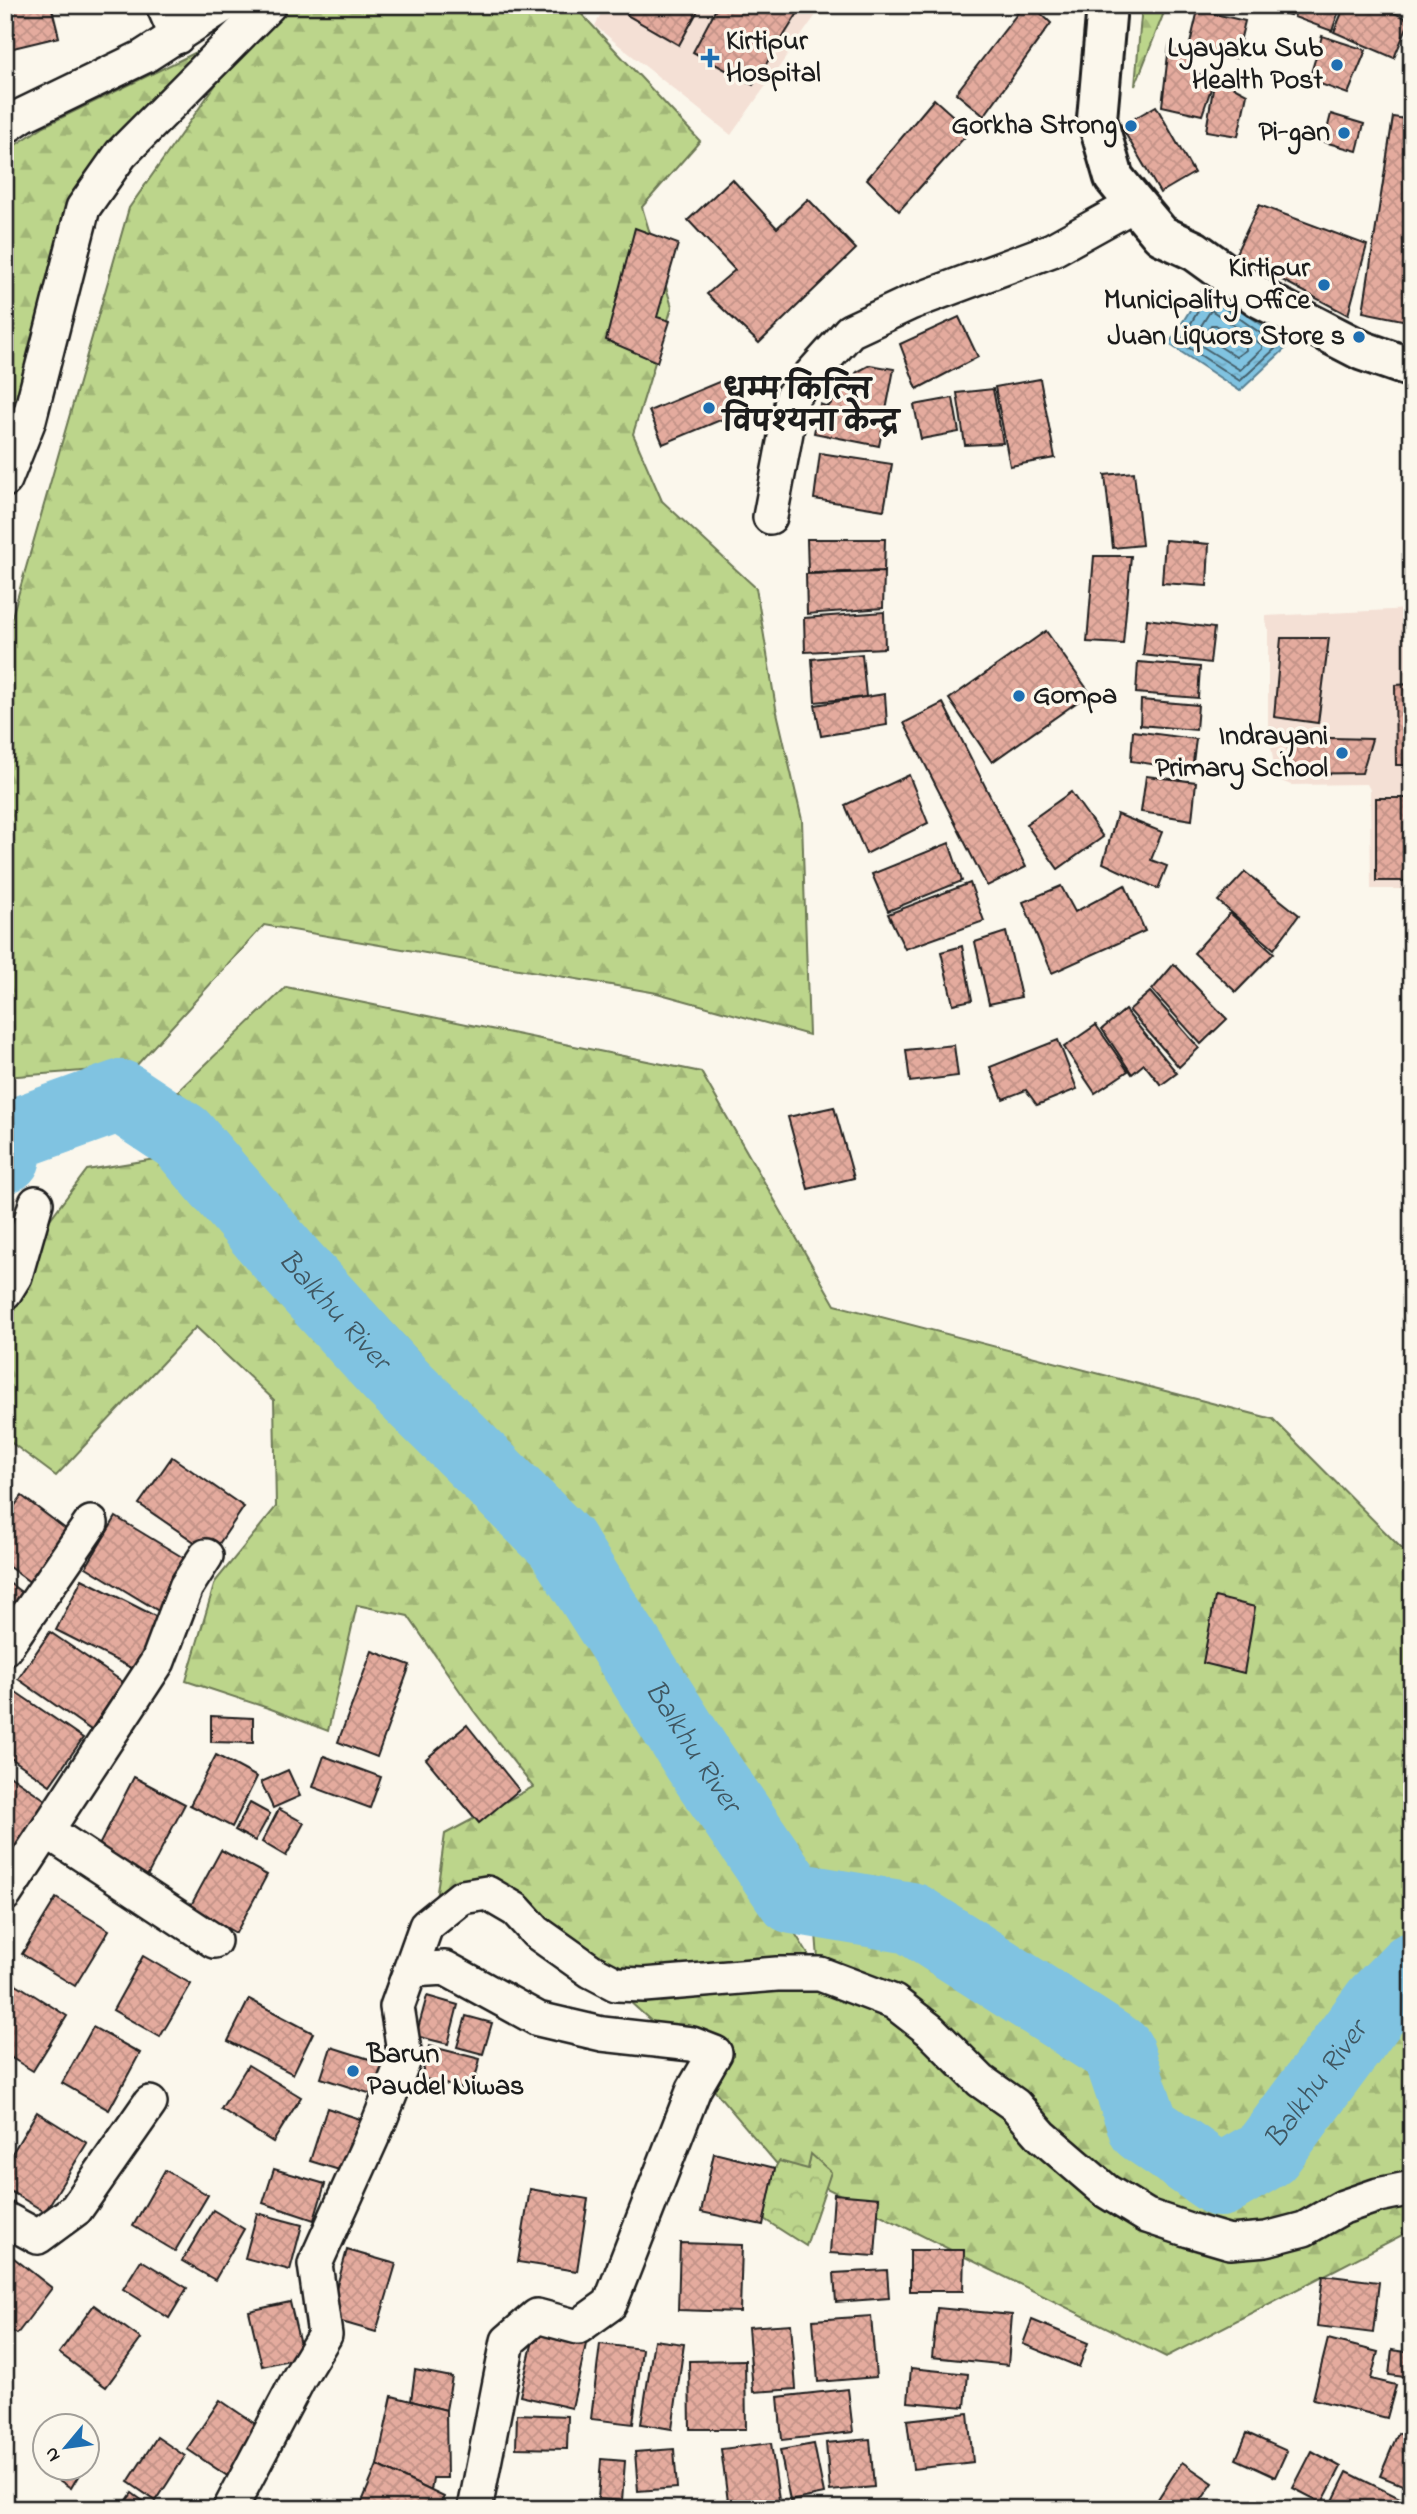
<svg xmlns="http://www.w3.org/2000/svg" width="1417" height="2514" viewBox="0 0 1417 2514" font-family="'Indie Flower','Playpen Sans Deva',sans-serif">
<defs>
<pattern id="forest-firs" width="22" height="20" patternUnits="userSpaceOnUse" patternTransform="scale(1.75)"><rect width="22" height="20" fill="#bcd58b"/><path d="M5 1l3.5 6h-7zM16 11l3.5 6h-7z" fill="#a1b677"/></pattern>
<pattern id="park-crowns" width="20" height="18" patternUnits="userSpaceOnUse" patternTransform="scale(1.75)"><rect width="20" height="18" fill="#bcd58b"/><path d="M2 6a3 3 0 1 1 6 0M12 15a3 3 0 1 1 6 0" fill="none" stroke="#a1b677"/></pattern>
<pattern id="water-ripples" width="26" height="14" patternUnits="userSpaceOnUse" patternTransform="scale(1.75)"><rect width="26" height="14" fill="#80c3e1"/><path d="M2 4q2-2 4 0t4 0M15 11q2-2 4 0t4 0" fill="none" stroke="#6ea7c0"/></pattern>
<pattern id="building-cross-hatch" width="8" height="8" patternUnits="userSpaceOnUse" patternTransform="scale(1.75)"><rect width="8" height="8" fill="#e4ab9e"/><path d="M0 0l8 8M0 8l8-8" fill="none" stroke="#c39388"/></pattern>
</defs>
<rect width="100%" height="100%" fill="#fbf7ec"/>
<filter id="ink" filterUnits="userSpaceOnUse"><feTurbulence type="fractalNoise" baseFrequency=".0143" numOctaves="2"/><feDisplacementMap in="SourceGraphic" scale="14" xChannelSelector="R" yChannelSelector="G"/><feConvolveMatrix kernelMatrix="1 2 1 2 8 2 1 2 1" color-interpolation-filters="sRGB"/></filter>
<g filter="url(#ink)">
<g fill="#f4e0d5">
<path d="M605,5H823L731,135L595,26Z"/>
<path d="M1412,609V889H1371L1370,790L1367,784L1291,785L1276,779L1268,727V630L1265,616Z"/>
</g>
<g fill="url(#forest-firs)" stroke="#6c7854" stroke-width="2">
<path d="M281,5H576V8L700,141L642,207L672,307L633,434L662,501L756,588L776,708L802,820L809,1035L657,993L264,925L135,1067L5,1077V641L129,208L219,80Z"/>
<path d="M1142,5H1169L1163,15L1135,86Z"/>
<path d="M205,48L78,225L34,357L5,427V152L44,126Z"/>
<path d="M286,987L701,1072L835,1305L1273,1419L1412,1559V2230L1166,2357L776,2163L670,2038L494,1879L436,1899L445,1834L533,1787L473,1710L408,1616L357,1605L328,1731L271,1709L186,1681L215,1582L276,1507L274,1400L196,1327L56,1476L5,1438V1279L87,1170L186,1154L341,1333L563,1558L819,1972L812,1881L561,1509L178,1091Z"/>
</g>
<path fill="url(#park-crowns)" stroke="#6c7854" stroke-width="2" d="M811,2154L831,2172L806,2246L764,2219L775,2168L779,2161L808,2169Z"/>
<path fill="url(#water-ripples)" stroke="#588092" stroke-width="2" d="M1205,286L1290,344L1240,391L1169,344Z"/>
<g fill="none" stroke-linecap="round" stroke-linejoin="round">
<g stroke="#445f6b" stroke-width="2">
<path d="M1209,297L1276,344V348L1240,381L1180,342L1205,299Z"/>
<path d="M1211,310L1262,345V349L1240,370L1192,340Z"/>
<path d="M1211,325H1216L1245,345L1246,350L1236,357L1207,338L1206,334Z"/>
</g>
<path stroke="#80c3e1" stroke-width="72" id="s1" d="M5,1157L9,1136L120,1096L182,1137L292,1266L394,1378L561,1543L699,1761L793,1898L911,1918L1118,2051L1144,2128L1220,2181L1267,2153L1379,2002L1412,1968"/>
</g>
<g fill="url(#building-cross-hatch)" stroke="#1c1c1c" stroke-width="2">
<path d="M5,5H51L59,37L5,50Z"/>
<path d="M632,5H701L679,45L627,15Z"/>
<path d="M718,5H803L753,85L693,52Z"/>
<path d="M1024,5H1032L1051,23L984,116L956,93Z"/>
<path d="M1254,5H1294L1290,15Z"/>
<path d="M1298,5H1341L1332,31L1294,17Z"/>
<path d="M1345,5H1377L1410,20L1394,58L1334,32Z"/>
<path d="M1198,10L1245,21L1236,58L1189,48Z"/>
<path d="M1322,36L1366,50L1348,94L1309,80Z"/>
<path d="M1169,46L1193,57V73L1215,77L1202,115L1162,106Z"/>
<path d="M1215,77L1247,94L1238,136L1206,131Z"/>
<path d="M934,99L970,131L899,211L867,179Z"/>
<path d="M1156,106L1194,173L1160,193L1121,126Z"/>
<path d="M1331,114L1364,124L1357,151L1324,142Z"/>
<path d="M1393,117L1412,120V322L1363,312Z"/>
<path d="M732,179L777,228L808,199L856,249L759,343L707,294L735,270L688,220Z"/>
<path d="M1259,205L1367,245L1348,315L1235,255Z"/>
<path d="M635,228L678,244L657,317L670,321L657,362L606,340Z"/>
<path d="M959,317L978,357L917,389L900,344Z"/>
<path d="M870,365L894,369L879,446L814,433L820,404L828,407L857,372Z"/>
<path d="M733,376L747,409L663,444L649,411Z"/>
<path d="M1040,379L1055,458L1010,466L995,387Z"/>
<path d="M993,389L1003,443L965,445L957,393Z"/>
<path d="M953,398L959,432L921,439L914,405Z"/>
<path d="M820,453L892,464L884,510L814,499Z"/>
<path d="M1134,472L1142,545L1113,548L1105,475Z"/>
<path d="M807,539H885L884,571L808,573Z"/>
<path d="M1165,540L1209,544L1207,586L1162,583Z"/>
<path d="M1094,556H1131L1123,644L1087,642Z"/>
<path d="M884,572L883,608L807,614L806,574Z"/>
<path d="M884,612L885,648L805,652L804,618Z"/>
<path d="M1147,619L1214,628L1210,663L1143,655Z"/>
<path d="M1046,631L1090,693L992,762L949,699Z"/>
<path d="M1281,638H1329L1318,723L1274,717Z"/>
<path d="M862,654L866,697L815,702L812,659Z"/>
<path d="M1138,662L1200,667L1198,698L1136,693Z"/>
<path d="M1412,684V765H1396L1395,685Z"/>
<path d="M885,694L887,725L821,736L815,705Z"/>
<path d="M1141,700L1198,705L1196,730L1140,725Z"/>
<path d="M943,703L1026,867L987,886L904,723Z"/>
<path d="M1133,731L1196,739L1192,770L1131,761Z"/>
<path d="M1290,737L1372,739L1362,773L1286,774Z"/>
<path d="M909,775L928,823L866,854L845,805Z"/>
<path d="M1146,776L1196,782L1192,820L1141,812Z"/>
<path d="M1071,792L1103,837L1058,869L1026,824Z"/>
<rect x="1376" y="798" width="33" height="83"/>
<path d="M1117,814L1162,832L1151,860L1167,866L1158,889L1103,863Z"/>
<path d="M949,843L962,881L888,911L872,874Z"/>
<path d="M1245,872L1299,915L1274,949L1218,901Z"/>
<path d="M970,883L984,921L905,949L888,914Z"/>
<path d="M1125,885L1145,931L1052,973L1023,902L1061,886L1075,912Z"/>
<path d="M1230,913L1274,953L1236,992L1194,953Z"/>
<path d="M1006,932L1021,997L989,1004L975,942Z"/>
<path d="M962,946L972,1000L953,1004L941,952Z"/>
<path d="M1174,964L1227,1019L1201,1044L1152,990Z"/>
<path d="M1150,992L1199,1048L1179,1067L1129,1010Z"/>
<path d="M1125,1010L1177,1073L1161,1085L1144,1064L1132,1074L1102,1029Z"/>
<path d="M1096,1025L1128,1071L1095,1093L1064,1047Z"/>
<path d="M1058,1040L1077,1089L1037,1105L1026,1090L1003,1099L990,1067Z"/>
<path d="M954,1045L958,1076L910,1082L906,1050Z"/>
<path d="M834,1107L854,1178L808,1189L788,1117Z"/>
<path d="M172,1457L244,1507L212,1554L139,1504Z"/>
<path d="M22,1496L71,1533L34,1585L5,1564V1519Z"/>
<path d="M116,1517L192,1563L162,1613L86,1567Z"/>
<path d="M82,1579L161,1619L135,1670L56,1630Z"/>
<path d="M5,1580L24,1594L5,1621Z"/>
<path d="M1215,1597L1255,1607L1244,1673L1203,1663Z"/>
<path d="M50,1632L123,1682L91,1730L18,1679Z"/>
<path d="M372,1651L410,1665L377,1757L338,1742Z"/>
<path d="M10,1688L83,1738L50,1785L5,1754V1694Z"/>
<path d="M211,1716L253,1718V1743L211,1742Z"/>
<path d="M467,1725L519,1790L479,1823L426,1759Z"/>
<path d="M216,1755L257,1777L232,1827L190,1805Z"/>
<path d="M324,1756L381,1777L370,1808L313,1787Z"/>
<path d="M288,1770L300,1796L273,1808L261,1782Z"/>
<path d="M5,1772L47,1801L14,1848L5,1842Z"/>
<path d="M134,1777L185,1804L144,1882L94,1855Z"/>
<path d="M250,1803L270,1814L255,1841L235,1830Z"/>
<path d="M279,1809L304,1823L286,1856L262,1842Z"/>
<path d="M221,1850L267,1875L236,1933L190,1907Z"/>
<path d="M56,1898L109,1930L75,1986L22,1954Z"/>
<path d="M143,1956L191,1984L160,2037L113,2010Z"/>
<path d="M5,1977L67,2016L33,2071L5,2054Z"/>
<path d="M427,1996L458,2005L448,2044L416,2036Z"/>
<path d="M249,1999L313,2033L293,2074L228,2041Z"/>
<path d="M466,2016L492,2023L483,2054L457,2047Z"/>
<path d="M93,2027L140,2053L109,2110L62,2083Z"/>
<path d="M429,2046L480,2059L472,2091L421,2078Z"/>
<path d="M331,2047L385,2064L375,2095L321,2078Z"/>
<path d="M248,2065L301,2097L273,2142L221,2109Z"/>
<path d="M327,2108L366,2121L349,2173L310,2161Z"/>
<path d="M37,2112L87,2143L45,2212L5,2188V2165Z"/>
<path d="M714,2153L775,2168L763,2225L701,2212Z"/>
<path d="M274,2169L325,2184L314,2220L263,2203Z"/>
<path d="M165,2170L208,2195L175,2251L133,2226Z"/>
<path d="M530,2189L588,2199L577,2271L518,2262Z"/>
<path d="M834,2194L879,2198L875,2256L830,2253Z"/>
<path d="M213,2210L244,2229L215,2280L182,2261Z"/>
<path d="M257,2213L302,2225L290,2270L245,2258Z"/>
<path d="M680,2243L742,2245L740,2312L678,2310Z"/>
<path d="M347,2250L396,2264L376,2332L328,2318Z"/>
<path d="M910,2250H964L963,2291H910Z"/>
<path d="M5,2251L52,2288L17,2334L5,2326Z"/>
<path d="M141,2260L187,2288L169,2318L123,2289Z"/>
<path d="M887,2270L889,2298L836,2302L834,2273Z"/>
<path d="M1323,2275L1379,2282L1373,2333L1317,2326Z"/>
<path d="M290,2302L303,2357L262,2366L249,2311Z"/>
<path d="M94,2305L141,2339L106,2387L59,2353Z"/>
<path d="M937,2308L1012,2315L1008,2365L932,2357Z"/>
<path d="M871,2316L876,2377L818,2382L813,2320Z"/>
<path d="M1032,2320L1088,2343L1079,2367L1023,2344Z"/>
<path d="M791,2324L796,2389L753,2392L748,2327Z"/>
<path d="M535,2332L586,2344L572,2408L520,2396Z"/>
<path d="M1328,2339L1378,2352L1371,2379L1396,2385L1387,2418L1313,2399Z"/>
<path d="M654,2340L684,2344L672,2429L641,2424Z"/>
<path d="M600,2344L642,2349L633,2424L591,2419Z"/>
<path d="M1392,2350L1412,2353V2378L1389,2375Z"/>
<path d="M745,2360L746,2429H690L689,2361Z"/>
<path d="M911,2368L968,2374L965,2407L908,2402Z"/>
<path d="M415,2370L452,2377L446,2410L411,2401Z"/>
<path d="M848,2389L853,2432L782,2440L778,2397Z"/>
<path d="M392,2396L446,2410L447,2478H433L431,2491L377,2465Z"/>
<path d="M220,2400L264,2430L232,2479L187,2449Z"/>
<path d="M968,2413L973,2462L913,2469L907,2420Z"/>
<path d="M517,2414L568,2416L567,2449L516,2448Z"/>
<path d="M1247,2433L1287,2451L1275,2477L1236,2459Z"/>
<path d="M1398,2433L1412,2439V2489L1380,2476Z"/>
<path d="M157,2437L185,2456L156,2501L128,2482Z"/>
<path d="M870,2439L874,2487L830,2491L826,2443Z"/>
<path d="M771,2443L780,2507L729,2509L721,2449Z"/>
<path d="M814,2444L824,2494L790,2501L780,2450Z"/>
<path d="M674,2449L677,2488L638,2491L635,2452Z"/>
<path d="M1312,2451L1341,2467L1322,2503L1293,2488Z"/>
<path d="M601,2459L625,2461L622,2501L598,2499Z"/>
<path d="M1182,2462L1213,2483L1195,2509H1166L1156,2502Z"/>
<path d="M377,2465L444,2497L438,2509H359Z"/>
<path d="M62,2468H83L71,2488L56,2478Z"/>
<path d="M1347,2472L1412,2504L1411,2509H1329Z"/>
<path d="M132,2493L154,2509H121Z"/>
</g>
<g fill="none" stroke-linecap="round" stroke-linejoin="round">
<g stroke="#1c1c1c" stroke-width="38">
<g id="street">
<path d="M163,5L177,37"/>
<path d="M5,127L23,115L143,57L224,5"/>
<path d="M5,480L29,420L83,208L121,154L269,5"/>
<path d="M770,517L793,395L850,331L910,303L1052,250L1135,204"/>
<path d="M5,1292L15,1276L36,1203"/>
<path d="M5,1648L91,1523"/>
<path d="M47,1831L214,1941"/>
<path d="M5,1894L158,1661L186,1587L206,1556"/>
<path d="M412,1970L445,1968L538,2019L602,2034L692,2044L715,2053L694,2089L610,2304L578,2327L537,2316L508,2341L475,2509"/>
<path d="M5,2219L38,2237L76,2209L150,2103"/>
<path d="M230,2509L299,2378L325,2335L315,2264L379,2122L405,2057L397,2007L426,1926L462,1897L487,1893L516,1910L536,1932L591,1971L616,1984L644,1985L777,1974H820L894,2002L930,2030L981,2081L1015,2105L1042,2136L1106,2191L1147,2216L1189,2230L1230,2242L1266,2239L1304,2229L1343,2207L1378,2195L1412,2188"/>
</g>
</g>
<g stroke="#1c1c1c" stroke-width="44">
<path id="secondary" d="M1107,5L1097,119L1114,178L1146,217L1161,235L1195,251L1260,298L1363,351L1412,368"/>
</g>
<use href="#street" stroke="#fbf7ec" stroke-width="33"/>
<use href="#secondary" stroke="#fbf7ec" stroke-width="38"/>
</g>
</g>
<g fill="#1f6fb2" stroke="#fbf7ec" stroke-width="2.5">
<path d="M706.5 47.5h7v7h7v7h-7v7h-7v-7h-7v-7h7z"/>
<circle cx="1337" cy="65" r="7"/>
<circle cx="1131" cy="126" r="7"/>
<circle cx="1344" cy="133" r="7"/>
<circle cx="1324" cy="285" r="7"/>
<circle cx="1359" cy="337" r="7"/>
<circle cx="709" cy="408" r="7"/>
<circle cx="1019" cy="696" r="7"/>
<circle cx="1342" cy="753" r="7"/>
<circle cx="353" cy="2071" r="7"/>
</g>
<g text-anchor="middle" dominant-baseline="central" stroke-width="7" stroke-linejoin="round" paint-order="stroke">
<g font-size="28" font-weight="bold" fill="#1c1c1c" stroke="#fbf7ec" text-anchor="end">
<text x="726" y="42" text-anchor="start">Kirtipur<tspan x="726" dy="32">Hospital</tspan></text>
<text x="1323" y="49">Lyayaku Sub<tspan x="1323" dy="32">Health Post</tspan></text>
<text x="1117" y="126">Gorkha Strong</text>
<text x="1330" y="133">Pi-gan</text>
<text x="1310" y="269">Kirtipur<tspan x="1310" dy="32">Municipality Office</tspan></text>
<text x="1345" y="337">Juan Liquors Store s</text>
<text x="723" y="392" text-anchor="start">धम्म कित्त्ति<tspan x="723" dy="32">विपश्यना केन्द्र</tspan></text>
<text x="1033" y="696" text-anchor="start">Gompa</text>
<text x="1328" y="737">Indrayani<tspan x="1328" dy="32">Primary School</tspan></text>
<text x="367" y="2055" text-anchor="start">Barun<tspan x="367" dy="32">Paudel Niwas</tspan></text>
</g>
<g font-size="30" font-style="italic" fill="#3f5661" stroke="#fbf7ec">
<text stroke="none"><textPath href="#s1" startOffset="444">Balkhu River</textPath></text>
<text stroke="none"><textPath href="#s1" startOffset="1012">Balkhu River</textPath></text>
<text stroke="none"><textPath href="#s1" startOffset="1872">Balkhu River</textPath></text>
</g>
</g>
<rect width="1417" height="2514" fill="none" stroke="#fbf7ec" stroke-width="28"/>
<rect x="14" y="14" width="1389" height="2486" fill="none" stroke="#1c1c1c" stroke-width="2.5" filter="url(#ink)"/>
<g transform="translate(66 2447) rotate(241)"><circle r="33" fill="#fbf7ec" stroke="#a29f99" stroke-width="2"/>
<path d="M0-5L12 26L0 18L-12 26Z" fill="#1f6fb2"/>
<text y="-10" font-size="19" font-weight="bold" text-anchor="middle" fill="#1c1c1c">N</text>
</g>
</svg>
